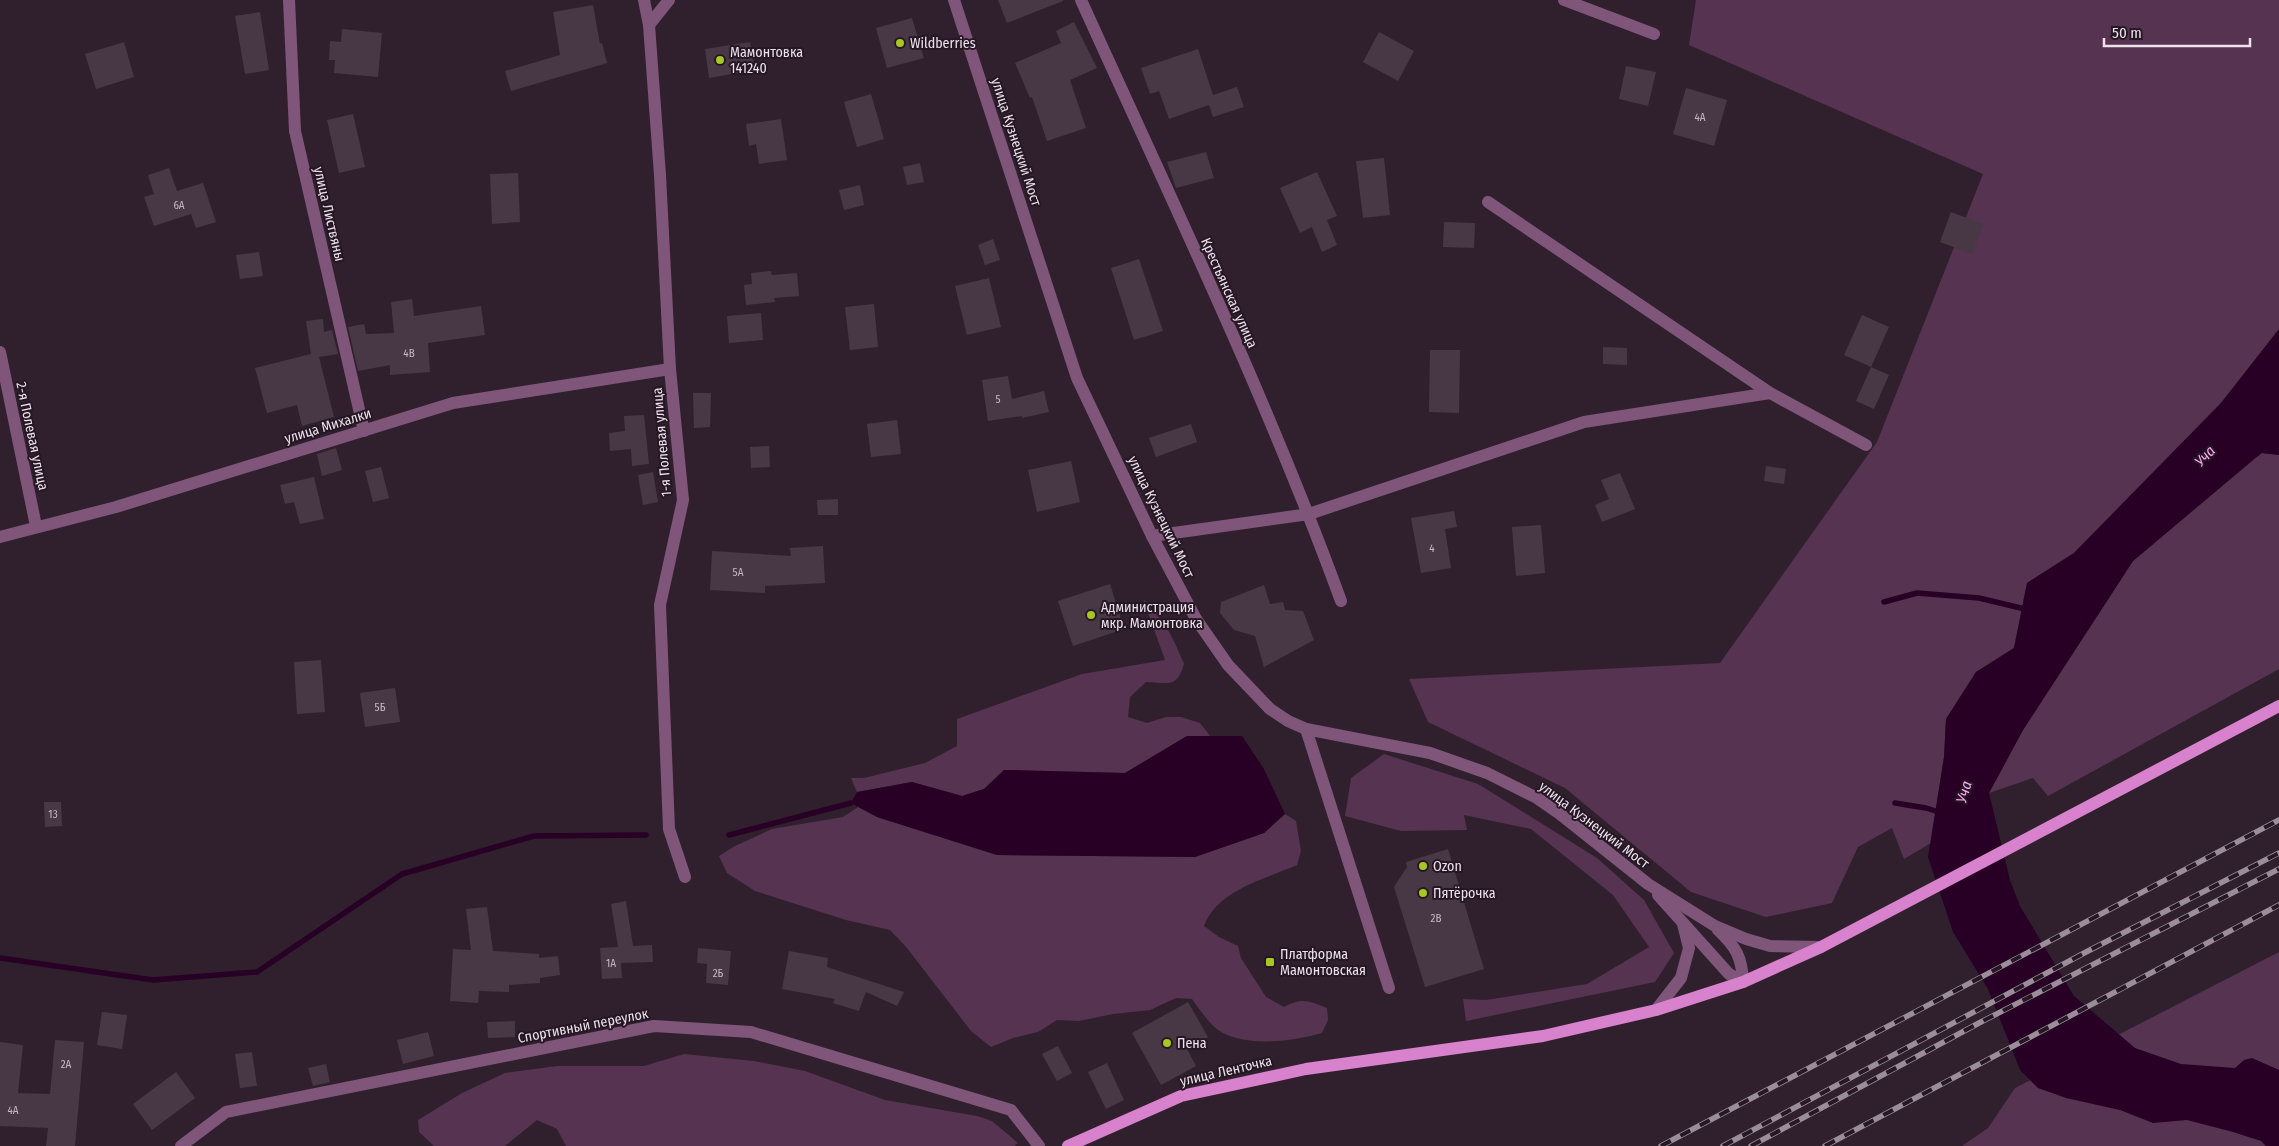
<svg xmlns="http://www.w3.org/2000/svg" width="2279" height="1146" viewBox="0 0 2279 1146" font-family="'Fira Sans Condensed',sans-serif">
<rect width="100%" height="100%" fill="#30202e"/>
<g fill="#563351">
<path d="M1696,0H2279V380L2276,333L2221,403L2074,553L2027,583L2014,648L1976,672L1946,719L1944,757L1931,843L1904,859L1892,828L1858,847L1832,903L1766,917L1691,892L1565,788L1428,722L1409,679L1720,663L1877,442L1983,174L1689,45Z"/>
<path d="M2262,453L2279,455V669L2048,796L2033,778L1989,793L2023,730L2133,561Z"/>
<path d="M1143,599C1164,619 1173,637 1184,664C1177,688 1169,683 1146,682L1130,697L1128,717L1147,723L1166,717H1181L1200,723L1210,736H1187L1125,773L1004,770L984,789L962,796L912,782L857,792L851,778H864L925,763L957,746V719L1082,674L1165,660Z"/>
<path d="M1384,754L1478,784L1597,858L1644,900L1674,953L1655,982L1466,1021L1463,999L1486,1000L1587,984L1649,947L1613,895L1531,829L1464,815L1467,830L1401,831L1345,816L1351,778Z"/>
<path d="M858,807L877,817L997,855L1195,857L1264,833L1285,814L1296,821L1301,851L1297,865C1265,879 1217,890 1204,926L1219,937L1238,946L1241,958L1266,997L1284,1007C1302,997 1309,1001 1327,1008L1328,1020L1322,1033C1295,1041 1250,1047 1223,1033C1210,1026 1201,1011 1192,999L1176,998L1150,1010L1113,1014L1079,1021L1057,1020L1038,1032L1013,1038L991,1047L971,1031L907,948L890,930L846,920L755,891L727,873L719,856L735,846L772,829L843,817Z"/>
<path d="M2279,952V1146H1962L1988,1128L2015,1088Z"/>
<path d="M684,1054L754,1061L805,1071L885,1100L977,1116L992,1121L1018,1143L1014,1146H566L557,1129L537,1120L505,1146H434L419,1132L418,1120L462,1093L505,1073L557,1066H644Z"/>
</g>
<g fill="#280025">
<path d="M2279,329V455L2262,453L2255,458L2133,561L2023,730L1989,793L2010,880L2020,906L2074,996L2135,1048L2181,1064L2235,1068L2244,1060L2252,1058L2279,1070V1146H2266L2261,1141L2233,1132L2187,1120L2153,1123L2120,1110L2066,1098L2038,1088L2020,1070L1988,989L1953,932L1928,857L1944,757L1946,719L1976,672L2014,648L2027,583L2074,553L2221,403Z"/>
<path d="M1187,736H1242L1264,769L1285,814L1264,833L1195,857L997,855L877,817L851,803L857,792L912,782L962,796L984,789L1004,770L1125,773Z"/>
</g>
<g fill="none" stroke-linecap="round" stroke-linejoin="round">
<g stroke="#280025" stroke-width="5.5">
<path d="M1884,602L1917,593L1979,598L2029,610"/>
<path d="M1895,803L1926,808L1942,813"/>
<path d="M729,835L851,803"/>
<path d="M0,958L153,980L257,972L402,874L534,836L646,835"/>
</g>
</g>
<g fill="#483745">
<path d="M998,0H1063V1L1007,23Z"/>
<path d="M593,5L600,44L602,43L607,63L511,91L505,71L560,55L553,12Z"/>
<path d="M260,12L269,70L245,74L235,16Z"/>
<path d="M912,18L924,58L887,68L876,28Z"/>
<path d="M1074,22L1097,68L1070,80L1086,128L1047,141L1032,97L1030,98L1015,63L1061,43L1056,31Z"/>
<path d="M342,29L382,33L378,77L334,73L335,60H329L330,41L341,42Z"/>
<path d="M1379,32L1414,51L1398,81L1363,62Z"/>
<path d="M124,42L134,77L96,89L85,54Z"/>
<path d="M750,42L755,70L709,78L705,49Z"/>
<path d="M1198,49L1213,95L1237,87L1244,107L1213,117L1209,105L1169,119L1159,91L1150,94L1141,68Z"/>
<path d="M1626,66L1656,72L1648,106L1619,99Z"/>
<path d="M1686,88L1727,100L1714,146L1673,134Z"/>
<path d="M871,94L884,139L857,147L844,102Z"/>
<path d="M353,114L365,167L339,173L327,120Z"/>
<path d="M781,119L787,160L759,164L756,144L749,146L746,124Z"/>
<path d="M1206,152L1214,178L1176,188L1167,162Z"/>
<path d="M1384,158L1390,215L1363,218L1356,161Z"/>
<path d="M920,163L924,182L907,185L903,167Z"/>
<path d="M169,168L177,191L203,183L216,222L196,228L191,214L154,226L144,197L154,194L148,175Z"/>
<path d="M1317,172L1337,216L1327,220L1337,245L1322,252L1312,227L1300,233L1280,188Z"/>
<path d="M518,173L520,222L492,224L490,174Z"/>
<path d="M860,185L864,205L844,210L839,190Z"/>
<path d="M1951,212L1983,224L1972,254L1940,242Z"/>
<path d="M1444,222L1475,223L1474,248L1443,247Z"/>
<path d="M993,239L1000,260L985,265L978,245Z"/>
<path d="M259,252L263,276L240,279L236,255Z"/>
<path d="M1139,259L1163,331L1134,340L1111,268Z"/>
<path d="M771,271L772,275L797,273L799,296L774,298L775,302L746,305L744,285L752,284L751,273Z"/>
<path d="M989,278L1001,327L967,335L955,286Z"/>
<path d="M412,299L414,316L481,306L485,335L428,343L430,372L390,375V365L358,371L348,327L364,324L366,334L394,333L391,302Z"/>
<path d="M874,304L878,347L850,350L845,307Z"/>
<path d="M761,313L763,340L729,343L727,316Z"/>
<path d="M1862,315L1889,327L1871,367L1844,355Z"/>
<path d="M323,319L324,332L332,330L338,354L319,357L334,417L302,426L297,405L267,413L255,368L311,354L306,321Z"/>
<path d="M1603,347L1627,348V365L1603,364Z"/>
<path d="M1430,350H1460L1459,413L1429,412Z"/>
<path d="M1871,367L1889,375L1874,409L1856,401Z"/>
<path d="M1008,376L1012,399L1044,391L1049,412L1022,418V416L988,421L982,380Z"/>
<path d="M693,393H711L710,427L694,428Z"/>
<path d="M644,415L649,464L632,466L631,449L610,451L609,433L625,431L624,416Z"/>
<path d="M897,420L901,454L871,457L867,424Z"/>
<path d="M1191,424L1197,442L1156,457L1149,438Z"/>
<path d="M769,446L770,467L751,468L750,447Z"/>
<path d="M336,448L342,470L322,476L317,454Z"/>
<path d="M1071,461L1080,502L1037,512L1028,470Z"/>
<path d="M1766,466L1786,469L1784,484L1764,481Z"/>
<path d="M381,467L389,498L373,502L365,471Z"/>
<path d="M653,472L658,502L643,505L638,475Z"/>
<path d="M1620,473L1635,509L1602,522L1595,505L1609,499L1601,480Z"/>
<path d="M314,477L324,519L300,524L294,502L285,504L280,485Z"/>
<path d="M838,499V515H818L817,500Z"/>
<path d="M1454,511L1457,527L1445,529L1451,568L1421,573L1411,518Z"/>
<path d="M1541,525L1545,573L1516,576L1512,527Z"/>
<path d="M823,546L825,583L765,586V593L710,590L712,551L791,556L790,548Z"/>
<path d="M1110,584L1124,629L1073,646L1058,601Z"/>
<path d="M1264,585L1270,604L1283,602L1285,610L1303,611L1314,640L1264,667L1255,636L1234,630L1220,613L1221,602Z"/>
<path d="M321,660L325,712L297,714L294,662Z"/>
<path d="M395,688L400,722L365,727L360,693Z"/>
<path d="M44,802H61L62,826L45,827Z"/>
<path d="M1448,849L1484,969L1425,987L1394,887L1407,867L1406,862Z"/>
<path d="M626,901L633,946L652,945L653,962L621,963L622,978L602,979L600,948L618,947L611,904Z"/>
<path d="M487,907L493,951L539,954V958L558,956L560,975L540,978V983L509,985V992L479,991L478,1003L450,1001L453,949L471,950L466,909Z"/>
<path d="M698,948L731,951L728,985L706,983L707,964L697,963Z"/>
<path d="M789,951L828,958L827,967L904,992L897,1006L866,992L859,1011L833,1003L835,999L782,989Z"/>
<path d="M1188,1002L1208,1037L1187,1049L1196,1066L1161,1085L1132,1033Z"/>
<path d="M102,1012L127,1015L122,1049L97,1045Z"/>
<path d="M515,1021V1037L488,1038L487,1022Z"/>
<path d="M428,1032L434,1056L403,1064L397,1040Z"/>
<path d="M55,1040L84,1042L75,1146H46L48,1128L0,1126V1042L23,1045L18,1093L50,1094Z"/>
<path d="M1058,1046L1072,1073L1057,1081L1042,1054Z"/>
<path d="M252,1052L257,1086L240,1088L235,1054Z"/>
<path d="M1107,1063L1124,1100L1106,1109L1088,1072Z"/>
<path d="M326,1064L330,1082L313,1086L308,1068Z"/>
<path d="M176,1072L195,1098L152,1130L133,1104Z"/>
</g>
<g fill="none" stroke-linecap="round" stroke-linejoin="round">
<g stroke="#7f557a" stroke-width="12">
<path d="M289,0L295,131L364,431"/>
<path d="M644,0L649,25L660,175L670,369L683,500L660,605L669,829L685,877"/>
<path d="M954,0L1077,378L1152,536L1196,619L1228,665L1270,709L1288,721L1306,729L1430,753L1487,773L1537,798L1560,814L1648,884L1715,926L1746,939L1770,946L1821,947"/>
<path d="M1081,0C1171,199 1266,396 1341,601"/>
<path d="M1564,0L1654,34"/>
<path d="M649,25L669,0"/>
<path d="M1488,202L1770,393L1866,445"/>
<path d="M0,352L36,526"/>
<path d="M1152,536L1309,514L1584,422L1770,393"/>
<path d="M0,537L116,507L453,403L670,369"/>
<path d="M1306,729L1389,988"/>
<path d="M1658,895L1729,974L1743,982"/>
<path d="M1718,930C1736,947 1742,957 1743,982"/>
<path d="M1656,1010L1681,978L1689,948L1683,924"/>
<path d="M181,1146L226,1112L654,1026L751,1032L1011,1110L1039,1146"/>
</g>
<path stroke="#d881cd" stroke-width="12" d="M1068,1146L1181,1096L1306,1069L1543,1036L1656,1010L1743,982L1821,947L2279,706"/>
<g stroke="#9b8d99" stroke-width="5.5">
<g id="rail">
<path d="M1661,1146L2279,820"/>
<path d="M1723,1146L2088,951L2279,853"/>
<path d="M1751,1146L1979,1023L2279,869"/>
<path d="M1825,1146L2279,905"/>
</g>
</g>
<use href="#rail" stroke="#261724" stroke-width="4" stroke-dasharray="11" stroke-linecap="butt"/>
</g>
<g fill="#a6c821" stroke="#261724" stroke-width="2">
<circle cx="900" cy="43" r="5"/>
<circle cx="720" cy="60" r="5"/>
<circle cx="1091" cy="615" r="5"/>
<circle cx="1423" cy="866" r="5"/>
<circle cx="1423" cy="893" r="5"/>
<rect x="1265" y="957" width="10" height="10" rx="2.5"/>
<circle cx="1167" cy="1043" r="5"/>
</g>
<g text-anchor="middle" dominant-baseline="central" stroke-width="4" stroke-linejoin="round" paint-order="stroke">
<g font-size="11" fill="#c4b7c2">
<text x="1700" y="117">4А</text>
<text x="179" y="205">6А</text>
<text x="409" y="353">4В</text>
<text x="998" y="399">5</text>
<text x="1432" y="548">4</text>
<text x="738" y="572">5А</text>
<text x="380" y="707">5Б</text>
<text x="53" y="814">13</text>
<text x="1436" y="918">2В</text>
<text x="611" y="963">1А</text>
<text x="718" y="973">2Б</text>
<text x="66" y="1064">2А</text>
<text x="13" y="1110">4А</text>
</g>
<g font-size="14" fill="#ede2eb" stroke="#261724" text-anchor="start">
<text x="910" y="43">Wildberries</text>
<text x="730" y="52">Мамонтовка<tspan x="730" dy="16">141240</tspan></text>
<text x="1101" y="607">Администрация<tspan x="1101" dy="16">мкр. Мамонтовка</tspan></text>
<text x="1433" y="866">Ozon</text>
<text x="1433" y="893">Пятёрочка</text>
<text x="1280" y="954">Платформа<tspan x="1280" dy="16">Мамонтовская</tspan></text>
<text x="1177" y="1043">Пена</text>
</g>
<g font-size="14" fill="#ede2eb" stroke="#261724">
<text transform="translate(1016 142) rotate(72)">улица Кузнецкий Мост</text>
<text transform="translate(329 214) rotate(77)">улица Листвяны</text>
<text transform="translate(1229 293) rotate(66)">Крестьянская улица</text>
<text transform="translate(328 426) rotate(-17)">улица Михалки</text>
<text transform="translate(32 436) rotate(78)">2-я Полевая улица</text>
<text transform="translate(662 442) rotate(-95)">1-я Полевая улица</text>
<text transform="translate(1161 517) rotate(64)">улица Кузнецкий Мост</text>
<text transform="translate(1594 825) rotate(37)">улица Кузнецкий Мост</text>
<text transform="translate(583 1026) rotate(-11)">Спортивный переулок</text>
<text transform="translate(1226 1071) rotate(-13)">улица Ленточка</text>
</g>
<g font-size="15" font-style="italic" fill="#fea7f2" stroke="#261724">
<text transform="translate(2205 456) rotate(-46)">Уча</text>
<text transform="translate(1964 792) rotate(-74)">Уча</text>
</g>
</g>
<path d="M2104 38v8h146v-8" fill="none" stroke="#ede2eb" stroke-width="2.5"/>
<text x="2112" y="38" font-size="15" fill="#ede2eb" stroke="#261724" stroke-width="4" paint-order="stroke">50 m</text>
</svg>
